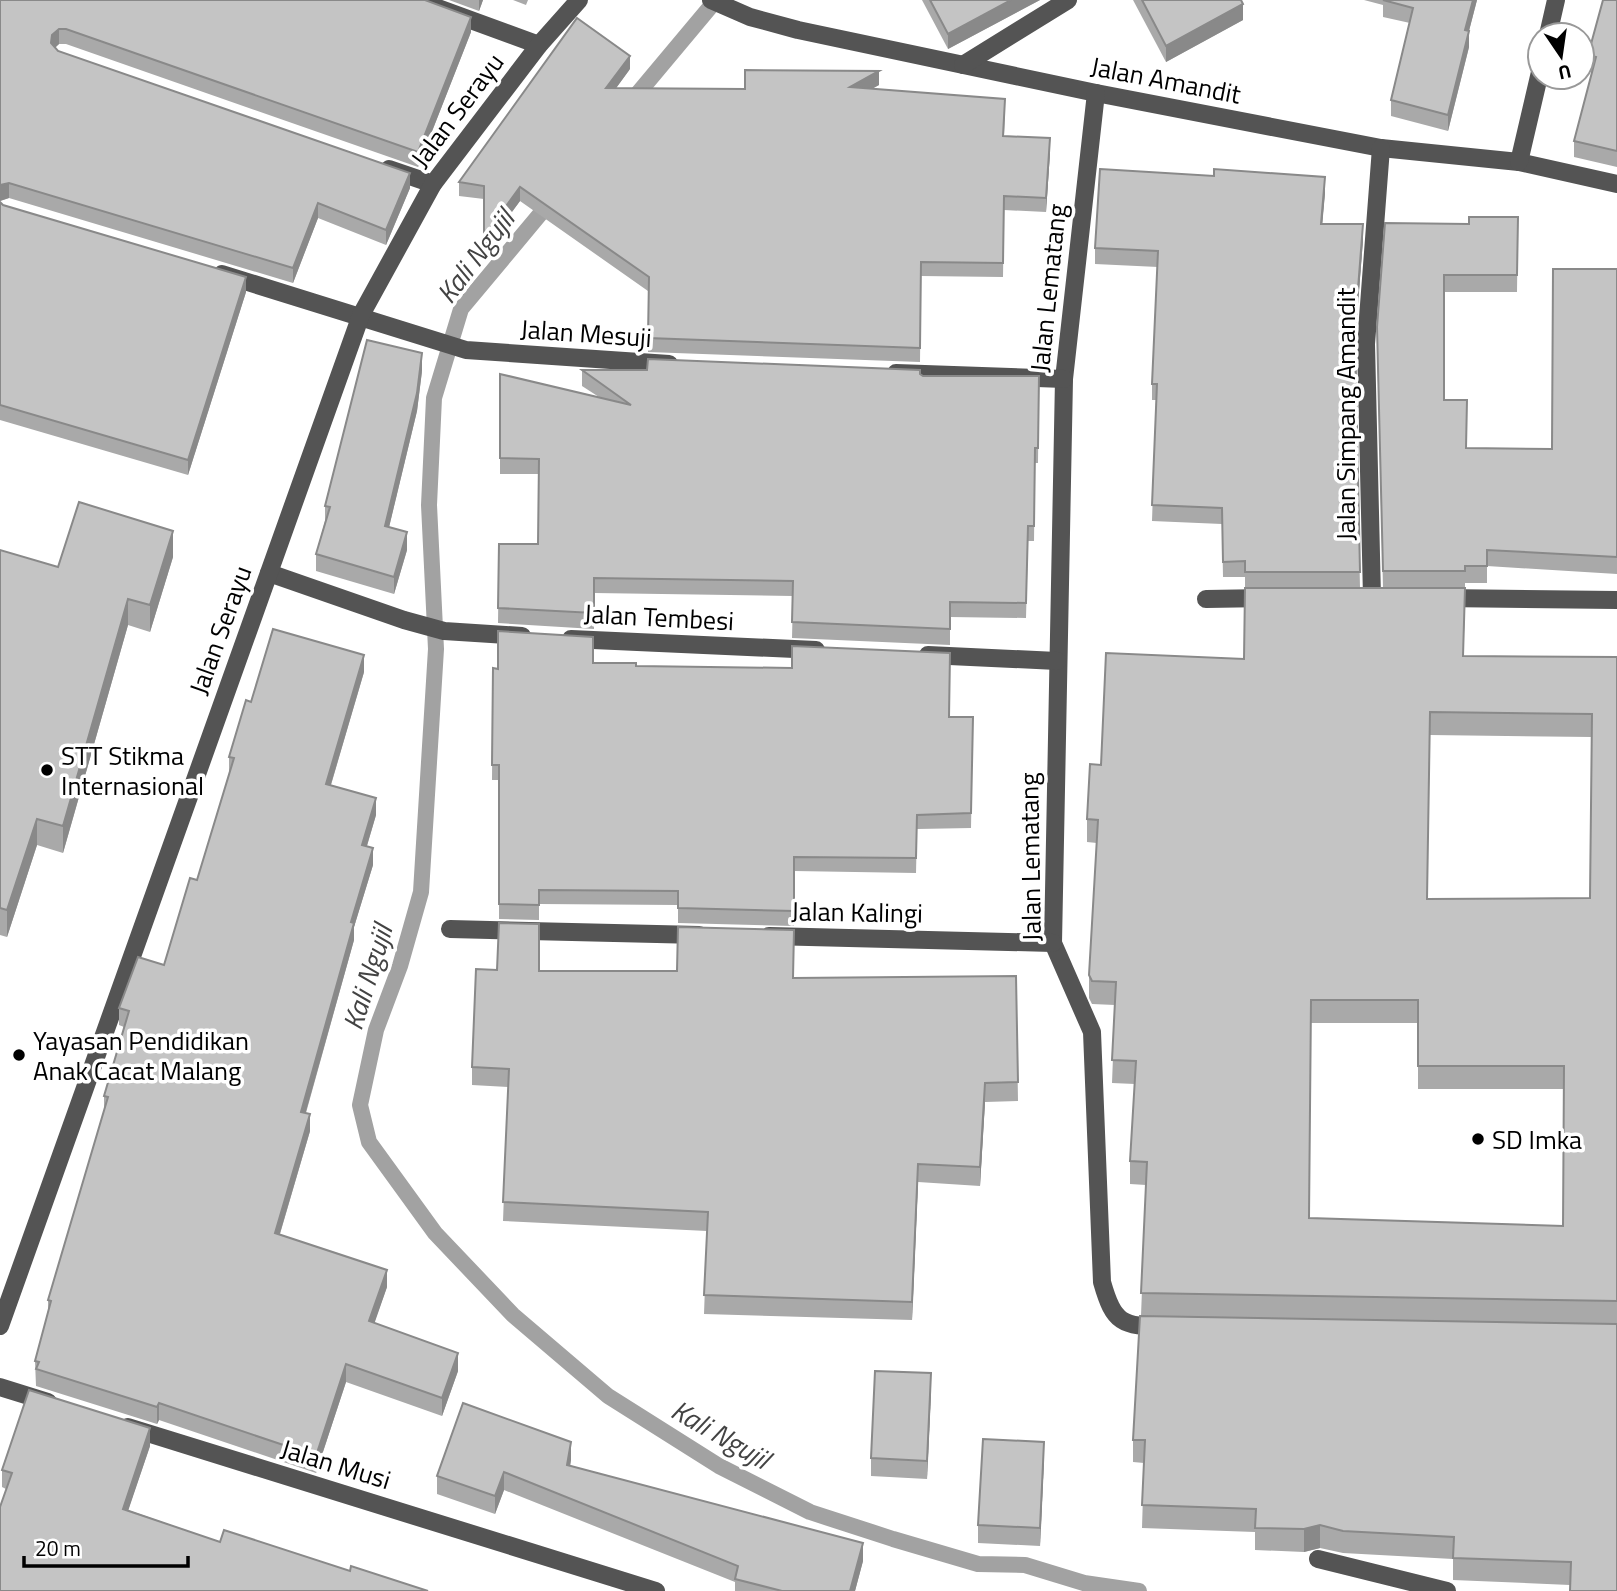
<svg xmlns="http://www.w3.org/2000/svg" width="1617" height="1591" viewBox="0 0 1617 1591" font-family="'Titillium Web',sans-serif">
<rect width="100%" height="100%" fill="#fff"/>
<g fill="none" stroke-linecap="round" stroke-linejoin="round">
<g stroke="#a2a2a2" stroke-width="16">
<path d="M629,104L716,0"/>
<path d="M551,201L461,309L434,398L429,505L436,649L421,892L400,966L376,1030L360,1105L369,1142L435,1233L513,1315L608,1396L719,1466L810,1512L893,1539L978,1564L1025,1565L1084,1583L1139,1591"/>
</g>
<g stroke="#545454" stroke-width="18">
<path d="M416,0L539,45"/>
<path d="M711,0L750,17L798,30L1096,93L1381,148L1519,162L1617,184"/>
<path d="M1548,35L1556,0"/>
<path d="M963,65L1068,0"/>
<path d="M1096,93L1064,379L1053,943L1092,1032L1102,1282C1114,1324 1122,1326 1164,1327"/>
<path d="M1519,162L1540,72"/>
<path d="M389,169L433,184"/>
<path d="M222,274L466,350L669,364"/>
<path d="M896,373L1064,379"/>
<path d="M269,573L404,620L444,631L522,636"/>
<path d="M1372,597L1366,344L1381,148"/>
<path d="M1442,598L1617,600"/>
<path d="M1206,599L1267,598"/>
<path d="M571,639L816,650"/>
<path d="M928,655L1057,661"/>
<path d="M450,929L699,935"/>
<path d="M769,936L1053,943"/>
<path d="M0,1326L361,315L433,184L539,45L579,0"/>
<path d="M0,1387L48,1402"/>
<path d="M128,1427L656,1591"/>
<path d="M1318,1559L1447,1591"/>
</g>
</g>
<g fill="#a9a9a9" fill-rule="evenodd">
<path d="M0,0L471,32L418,167L66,44H59L55,47L58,51L410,188L386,245L318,218L293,283L9,198L0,201Z"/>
<path d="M449,0H483L479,11Z"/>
<path d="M513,0H528L526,5Z"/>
<path d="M922,0H1040L948,49Z"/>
<path d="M1133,0H1241L1243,20L1166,62Z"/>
<path d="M1364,0H1477L1469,31V47L1448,131L1391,116V100L1410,23L1383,17V5Z"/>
<path d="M1617,0V167L1574,157V141L1592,72L1588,71V55Z"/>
<path d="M630,69L616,88L745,89L879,85L873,88L1005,113L1004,136L1050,152L1046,212L1004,210L1003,277L921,276L920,362L648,352V291L520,201L484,250V199L459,196V182Z"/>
<path d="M1325,193L1322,224L1363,240L1355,340L1360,588H1245V577H1223L1222,524L1152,521L1156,400H1152V384L1158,267L1095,264V248Z"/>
<path d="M0,202L3,205L246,292L188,475L0,420Z"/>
<path d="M1518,217L1517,292H1444V400L1466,448L1552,449L1617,269V574L1487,566V583H1465V588H1383L1377,344L1469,224Z"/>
<path d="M582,370L920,374L923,376H1039L1038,463H1035L1034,541H1028L1026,618L950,617V645L792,638L793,596L594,593V629L498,623L499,544H538L539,474H500V374L599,397L582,386Z"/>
<path d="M422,371L417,411L389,527L407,550L394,594L316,571V554L325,521V506Z"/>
<path d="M0,550L58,567L173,557L150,632L128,625L63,853L37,845L7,937L0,935Z"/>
<path d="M1465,611L1463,656L1617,657V1591L1570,1585L1453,1580V1559L1343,1553L1320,1548L1304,1552L1255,1550V1532L1142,1528L1144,1463L1133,1462V1440L1141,1316L1146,1185L1130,1184V1161L1135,1084L1112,1083L1115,1005L1092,1004L1089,998V975L1097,843L1087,842V819L1101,765L1244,659ZM1430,735L1592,737L1590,898L1427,899ZM1311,1023H1418V1089H1564L1563,1226L1309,1218Z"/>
<path d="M593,663L636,666L949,717H973L971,828L917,829L916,873L794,871V926L678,923V905L539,904V920L499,919V780H492L493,668Z"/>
<path d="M364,672L331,785L376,815L367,846L373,865L354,927V940L306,1113L310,1131L280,1234L387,1287L374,1323L458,1371L442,1416L346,1382L316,1473L159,1420L157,1424L36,1386L35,1361L48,1311V1300L104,1112V1096L124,1027L119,1025V1008L164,965L197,880L229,774V757L251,702Z"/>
<path d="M539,971L793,978L1016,976L1018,1101L985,1102L980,1186L918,1182L912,1320L704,1314L707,1231L503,1221L508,1087L472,1085V1067Z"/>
<path d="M931,1391L927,1479L871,1476V1458Z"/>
<path d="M150,1446L128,1510L220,1542L350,1571L428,1591H0L6,1489L2,1487V1470Z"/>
<path d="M1044,1459L1040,1546L978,1543V1525Z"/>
<path d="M571,1460L570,1466L863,1561L855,1591H735V1582L504,1490L495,1514L437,1494V1476Z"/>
</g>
<g fill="#898989">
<path d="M479,0H483L479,11Z"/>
<path d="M1011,0H1040L948,49V34Z"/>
<path d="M1473,0H1477L1465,46V30Z"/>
<path d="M1243,4V20L1166,62V46Z"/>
<path d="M471,17V32L418,167V152Z"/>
<path d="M59,29V44L52,51V35Z"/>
<path d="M1469,31V47L1448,131V115Z"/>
<path d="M630,56V69L606,102V88Z"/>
<path d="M879,71V85L850,101V87Z"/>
<path d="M1050,138V152L1046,212V198Z"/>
<path d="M410,173V188L386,245V230Z"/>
<path d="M1325,177V193L1321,239V224Z"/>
<path d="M9,183V198L0,201V185Z"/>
<path d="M520,187V201L484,250V236Z"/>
<path d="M318,203V218L293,283V268Z"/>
<path d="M1363,224V240L1355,344V328Z"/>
<path d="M246,277V292L188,475V460Z"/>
<path d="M422,353V371L417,411L385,544V526Z"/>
<path d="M173,531V557L150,632V605Z"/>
<path d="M407,532V550L394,594V577Z"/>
<path d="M128,599V625L63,853V826Z"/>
<path d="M364,655V672L326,801V784Z"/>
<path d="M376,798V815L362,862V845Z"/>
<path d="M37,819V845L7,937V910Z"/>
<path d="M373,848V865L354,927V940L301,1129V1112L351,922Z"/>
<path d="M985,1083V1102L980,1186V1167Z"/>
<path d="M310,1114V1131L275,1250V1233Z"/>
<path d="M918,1164V1182L912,1320V1302Z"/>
<path d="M387,1270V1287L369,1339V1321Z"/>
<path d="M458,1353V1371L442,1416V1398Z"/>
<path d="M346,1364V1382L316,1473V1456Z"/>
<path d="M931,1373V1391L927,1479V1461Z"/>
<path d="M159,1403V1420L157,1424V1407Z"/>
<path d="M150,1428V1446L123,1526V1509Z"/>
<path d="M571,1442V1460L567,1483V1465Z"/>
<path d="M1044,1442V1459L1040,1546V1528Z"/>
<path d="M504,1472V1490L495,1514V1496Z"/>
<path d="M1320,1525V1548L1304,1552V1529Z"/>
<path d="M863,1543V1561L855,1591H850Z"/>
</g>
<g fill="#c4c4c4" stroke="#898989" stroke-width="2" fill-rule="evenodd">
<path d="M0,0H425L471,17L418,152L66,29H59L52,35L51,43L58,51L410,173L386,230L318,203L293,268L9,183L0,185Z"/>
<path d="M930,0H1011L948,34Z"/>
<path d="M1142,0H1241L1243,4L1166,46Z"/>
<path d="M1383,0H1473L1465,30L1469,31L1448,115L1391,100L1413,8Z"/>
<path d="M1603,0H1617V151L1574,141L1596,57L1588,55Z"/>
<path d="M577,18L630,56L606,88L745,89V70L879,71L850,87L1005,99L1003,136L1050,138L1046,198L1004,196L1003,263L921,262L920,348L648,338L649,277L520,187L484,236V186L459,182Z"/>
<path d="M1100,169L1214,176V169L1325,177L1321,224H1363L1355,328L1360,572H1245V561L1223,562L1222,508L1152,505L1157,384H1152L1158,251L1095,248Z"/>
<path d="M0,202L3,205L246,277L188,460L0,405Z"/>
<path d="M1469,217H1518L1517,275H1444V400H1467L1466,448L1552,449L1553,269H1617V557L1487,550V566H1465V571H1383L1377,327L1385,223L1469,224Z"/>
<path d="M367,340L422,353L417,393L385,526L407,532L394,577L316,554L330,507L325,506Z"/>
<path d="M648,359L920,370V374L923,376H1039L1038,448H1035L1034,526H1028L1026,603L950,602V629L792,622L793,581L594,578V613L498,608L499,544H538L539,459L500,458V374L631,405L582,370H647Z"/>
<path d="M79,502L173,531L150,605L128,599L63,826L37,819L7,910L0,908V550L58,567Z"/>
<path d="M1245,588H1465L1463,656L1617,657V1301L1141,1293L1147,1162L1130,1161L1136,1061L1112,1060L1116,982L1092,981L1089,975L1098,820L1087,819L1090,764L1101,765L1106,653L1244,659ZM1430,712L1592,714L1590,898L1427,899ZM1311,1000H1418V1066H1564L1563,1226L1309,1218Z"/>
<path d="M273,629L364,655L326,784L376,798L362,845L373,848L351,922L354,923L301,1112L310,1114L275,1233L387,1270L369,1321L458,1353L442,1398L346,1364L316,1456L159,1403L157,1407L36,1369L39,1362L35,1361L51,1301L48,1300L108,1097L104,1096L129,1011L119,1008L138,957L164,965L190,878L197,880L234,758L229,757L246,700L251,702Z"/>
<path d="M498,631L593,637V663H636V666L792,668V646L950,653L949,717H973L971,813L917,815L916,858L794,857V911L678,908V891L539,890V905L499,904V765H492L493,668L498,669Z"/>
<path d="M499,923L539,924V971H677L678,927L794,930L793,978L1016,976L1018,1082L985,1083L980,1167L918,1164L912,1302L704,1295L708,1212L503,1202L509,1069L472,1067L476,969L497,970Z"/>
<path d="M1140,1316L1617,1324V1591H1570L1571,1562L1453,1558L1454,1537L1343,1531L1320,1525L1304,1529L1255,1528L1256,1509L1142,1505L1145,1440H1133Z"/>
<path d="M875,1371L931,1373L927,1461L871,1458Z"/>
<path d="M29,1390L150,1428L123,1509L220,1542L224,1530L350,1571L351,1566L428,1591H0V1507L12,1473L2,1470Z"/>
<path d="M463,1403L571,1442L567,1465L863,1543L850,1591H782L735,1579L738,1566L504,1472L495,1496L437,1476Z"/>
<path d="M983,1439L1044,1442L1040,1528L978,1525Z"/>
</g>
<g fill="#000" stroke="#fff" stroke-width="2.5">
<circle cx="47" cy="770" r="7"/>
<circle cx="19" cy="1055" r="7"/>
<circle cx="1478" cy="1139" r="7"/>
</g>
<g text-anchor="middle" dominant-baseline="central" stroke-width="7" stroke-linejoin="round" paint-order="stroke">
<g font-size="26" fill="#000" stroke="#fff">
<text transform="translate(1166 80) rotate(11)">Jalan Amandit</text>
<text transform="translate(457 110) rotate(-53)">Jalan Serayu</text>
<text transform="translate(1048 288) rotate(-84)">Jalan Lematang</text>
<text transform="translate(586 333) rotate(4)">Jalan Mesuji</text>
<text transform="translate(1345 414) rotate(-90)">Jalan Simpang Amandit</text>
<text transform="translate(659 617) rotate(3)">Jalan Tembesi</text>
<text transform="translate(220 630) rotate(-70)">Jalan Serayu</text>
<text transform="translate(1030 857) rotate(-91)">Jalan Lematang</text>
<text transform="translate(857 912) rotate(1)">Jalan Kalingi</text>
<text transform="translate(336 1464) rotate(17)">Jalan Musi</text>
</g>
<g font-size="26" fill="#000" stroke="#fff" text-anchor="start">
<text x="61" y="755">STT Stikma<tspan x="61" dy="30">Internasional</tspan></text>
<text x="33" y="1040">Yayasan Pendidikan<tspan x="33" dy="30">Anak Cacat Malang</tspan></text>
<text x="1492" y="1139">SD Imka</text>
</g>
<g font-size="28" font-style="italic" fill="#434343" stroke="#fff">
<text transform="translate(475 256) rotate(-53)">Kali Ngujil</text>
<text transform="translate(367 977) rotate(-73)">Kali Ngujil</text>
<text transform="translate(721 1434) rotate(30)">Kali Ngujil</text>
</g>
</g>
<g transform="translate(1561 56) rotate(167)"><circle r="33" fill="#ffffff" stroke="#999999" stroke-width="2"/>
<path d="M0-5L12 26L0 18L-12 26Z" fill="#000000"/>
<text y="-10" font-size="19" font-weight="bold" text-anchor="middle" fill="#000000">U</text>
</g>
<path d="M24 1556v10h164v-10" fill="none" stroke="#000000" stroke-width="3.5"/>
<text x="35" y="1556" font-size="21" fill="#000000" stroke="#ffffff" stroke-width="5" paint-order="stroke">20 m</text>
</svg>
